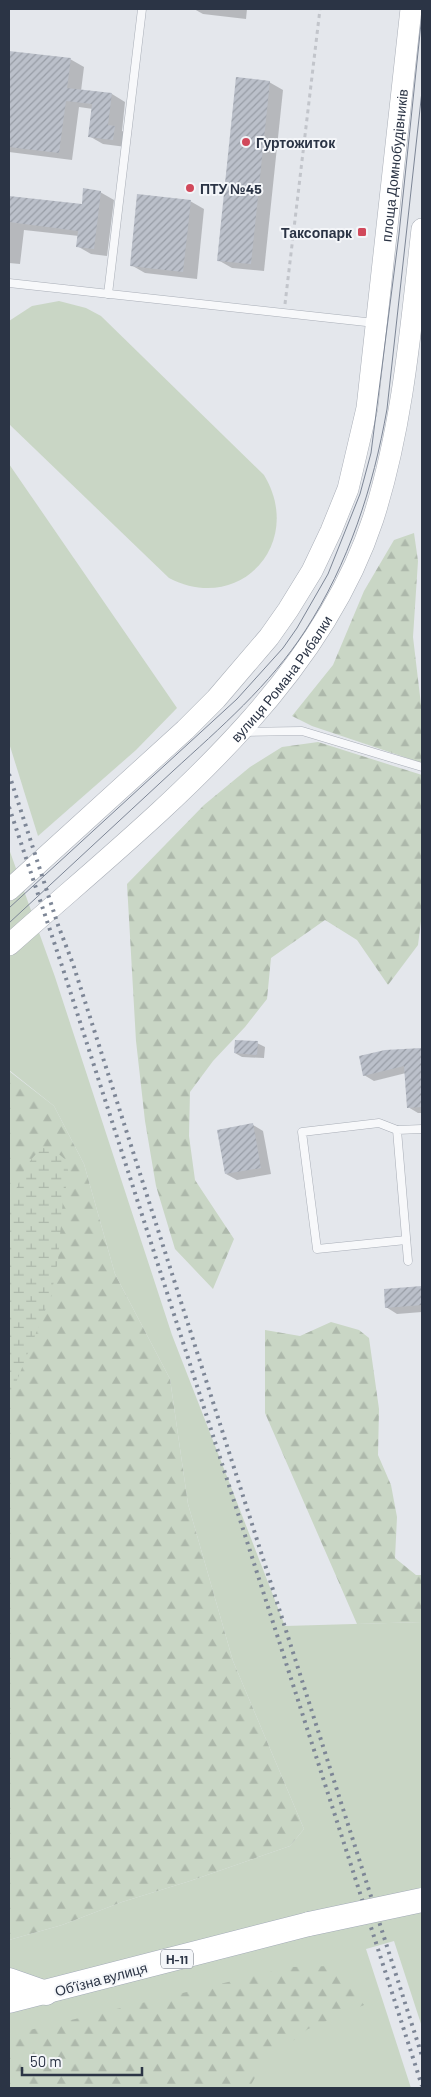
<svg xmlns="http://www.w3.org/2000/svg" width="431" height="2097" viewBox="0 0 431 2097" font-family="Barlow,sans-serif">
<defs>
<pattern id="forest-firs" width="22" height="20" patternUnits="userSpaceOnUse" patternTransform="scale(1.25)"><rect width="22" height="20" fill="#c9d6c5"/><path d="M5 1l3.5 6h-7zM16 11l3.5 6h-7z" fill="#adb8ab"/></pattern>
<pattern id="wetland-marsh" width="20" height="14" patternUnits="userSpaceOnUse" patternTransform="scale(1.25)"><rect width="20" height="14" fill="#c9d6c5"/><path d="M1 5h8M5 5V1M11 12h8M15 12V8" fill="none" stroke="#adb8ab"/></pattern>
<pattern id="building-hatch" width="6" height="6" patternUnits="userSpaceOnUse" patternTransform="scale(1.25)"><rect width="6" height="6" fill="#bbc0ca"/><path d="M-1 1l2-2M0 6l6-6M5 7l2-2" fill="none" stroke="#989da6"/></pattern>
</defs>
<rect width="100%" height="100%" fill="#e4e7ec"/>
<g fill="#c9d6c5">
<path d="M59,301L86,308L101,316L264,475C305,543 240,615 169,578L9,424V321L32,306Z"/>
<path d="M9,464L177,708L136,750L38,836L9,743Z"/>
<path d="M9,849L55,977L172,1335L285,1626L422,1622V2027L394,1941L366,1949L411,2088H9V1940L62,1925L122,1902L190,1881L290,1846L304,1829L233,1661L188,1504L170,1379L115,1274L84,1164L54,1106L9,1070Z"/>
</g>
<g fill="url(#forest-firs)">
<path d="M414,533L418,561L413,637L422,713V763L312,726L292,716L333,665L364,591L394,540Z"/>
<path d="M318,742L422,775V913L418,945L388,985L357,940L325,920L271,958L267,999L245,1027L213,1061L190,1092L189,1136L195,1180L234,1239L213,1289L175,1249L156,1186L145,1121L136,1041L127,884L204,805L250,767L282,747Z"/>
<path d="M9,1071L54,1106L84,1164L115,1274L170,1379L188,1504L233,1661L304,1829L290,1846L190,1881L122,1902L62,1925L9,1940Z"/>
<path d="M331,1322L359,1330L369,1338L379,1409L378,1455L391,1485L397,1517L395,1558L416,1575H422V1622L357,1624L265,1413V1330L300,1336Z"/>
<path d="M333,1966L364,2005L308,2029L263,2064L249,2088H9V2035L290,1967Z"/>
</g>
<path fill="url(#wetland-marsh)" d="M43,1148L55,1151L66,1160L69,1175L63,1199L58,1260L51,1296L9,1400V1211C17,1187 23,1163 43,1148Z"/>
<g fill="#0003">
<path d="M194,9H247L246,19L203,14Z"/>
<path d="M9,52L70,59L84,67L81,91L112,94L125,102L122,131L128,134L126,147L103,144L89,136L93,109L79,107L72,160L9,152Z"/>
<path d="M269,82L283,90L264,271L232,268L218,260Z"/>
<path d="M100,192L114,200L107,256L91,254L77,246L79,236L24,230L20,264L9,263V197L83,206Z"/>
<path d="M190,201L204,209L197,279L145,273L131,265Z"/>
<path d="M257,1043L265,1047L264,1058L242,1057L235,1053Z"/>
<path d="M422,1049V1113H418L408,1107L406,1073L374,1081L364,1075L385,1051Z"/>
<path d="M253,1125L263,1131L271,1174L237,1180L226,1174Z"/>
<path d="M422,1288V1312L397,1314L386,1307L385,1291Z"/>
</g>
<g fill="url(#building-hatch)">
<path d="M9,51L71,58L67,88L112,93L108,125L115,126L113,140L88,137L92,104L66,101L59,153L9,147Z"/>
<path d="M236,77L270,81L251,264L217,261Z"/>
<path d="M83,188L101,191L94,249L76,247L78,231L9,222V196L82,204Z"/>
<path d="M137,194L191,200L183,272L130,266Z"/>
<path d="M235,1040L258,1041L257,1055L234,1053Z"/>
<path d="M422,1048V1107L407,1108L404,1066L363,1076L359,1056L385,1050Z"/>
<path d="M253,1123L261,1168L225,1174L217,1130Z"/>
<path d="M422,1286V1305L385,1308L384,1289Z"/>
</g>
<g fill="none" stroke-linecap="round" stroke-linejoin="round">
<g stroke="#a9aeb7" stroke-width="9">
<g id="service">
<path d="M9,283L375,323"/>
<path d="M108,294L142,9"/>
<path d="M244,732L302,731L422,767"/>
<path d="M397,1130L379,1123L302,1132L317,1249L406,1240"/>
<path d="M408,1261L397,1130L422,1129"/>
</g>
</g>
<g stroke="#a9aeb7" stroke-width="22">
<g id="secondary">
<path id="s1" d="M9,890L185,730L216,699L269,637L288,610L312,571L331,531L348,489L367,408L411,9"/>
<path id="s2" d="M9,945C143,825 315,696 373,519C403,426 411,326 422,229"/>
</g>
</g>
<g stroke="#a3abb8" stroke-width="25">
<g id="primary">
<path d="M9,1980L46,1993"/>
<path d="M9,2001L309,1924"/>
</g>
</g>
<path stroke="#c2c5cb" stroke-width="3" stroke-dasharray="4 4" stroke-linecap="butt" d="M285,304L320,9"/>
<use href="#service" stroke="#f7f8fa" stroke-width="8"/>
<use href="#secondary" stroke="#fff" stroke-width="21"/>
<use href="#primary" stroke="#fff" stroke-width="24"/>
<g stroke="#7d8696" stroke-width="1">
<path d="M9,908L237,699L283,648L297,628L328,574L360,494L371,453L399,234L422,14"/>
<path d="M9,923C64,872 118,822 173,771C220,728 270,685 305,631C349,563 373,488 387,409L422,91"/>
</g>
<g stroke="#7d8696" stroke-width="4" stroke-dasharray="2.5 5" stroke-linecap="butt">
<path d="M9,774L58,925L73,964L422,2056"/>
<path d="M9,807L63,969L422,2086"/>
</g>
<g stroke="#a3abb8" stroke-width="25" stroke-linecap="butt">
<path id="primary-bridge" d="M309,1924L422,1900"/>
</g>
<use href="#primary-bridge" stroke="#fff" stroke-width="24"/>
</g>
<g fill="#d1495b" stroke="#f4f6f9" stroke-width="2">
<circle cx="246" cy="142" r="5"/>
<circle cx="190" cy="188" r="5"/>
<rect x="357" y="227" width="10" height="10" rx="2.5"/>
</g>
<g text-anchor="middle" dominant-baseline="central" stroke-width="4" stroke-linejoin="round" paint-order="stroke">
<rect fill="#f4f6f9" stroke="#676e7b" stroke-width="1" x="161" y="1949.5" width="32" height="19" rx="4"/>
<g font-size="12" font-weight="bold" fill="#2b3445">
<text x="177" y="1959">Н-11</text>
</g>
<g font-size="14" font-weight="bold" fill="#2b3445" stroke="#f4f6f9" text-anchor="start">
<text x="256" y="142">Гуртожиток</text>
<text x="200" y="188">ПТУ №45</text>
<text x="352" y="232" text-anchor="end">Таксопарк</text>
</g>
<g font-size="14" fill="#2b3445" stroke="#f4f6f9">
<text stroke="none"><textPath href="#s1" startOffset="859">площа Домнобудівників</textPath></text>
<text stroke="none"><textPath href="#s2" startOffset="382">вулиця Романа Рибалки</textPath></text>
<text transform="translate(101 1979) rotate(-15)">Обʼїзна вулиця</text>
</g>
</g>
<rect width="431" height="2097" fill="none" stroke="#2b3445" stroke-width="20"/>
<path d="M22 2067v8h120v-8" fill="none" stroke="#2b3445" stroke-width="2.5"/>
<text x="30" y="2067" font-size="15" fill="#2b3445" stroke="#f4f6f9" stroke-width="4" paint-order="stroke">50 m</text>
</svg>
